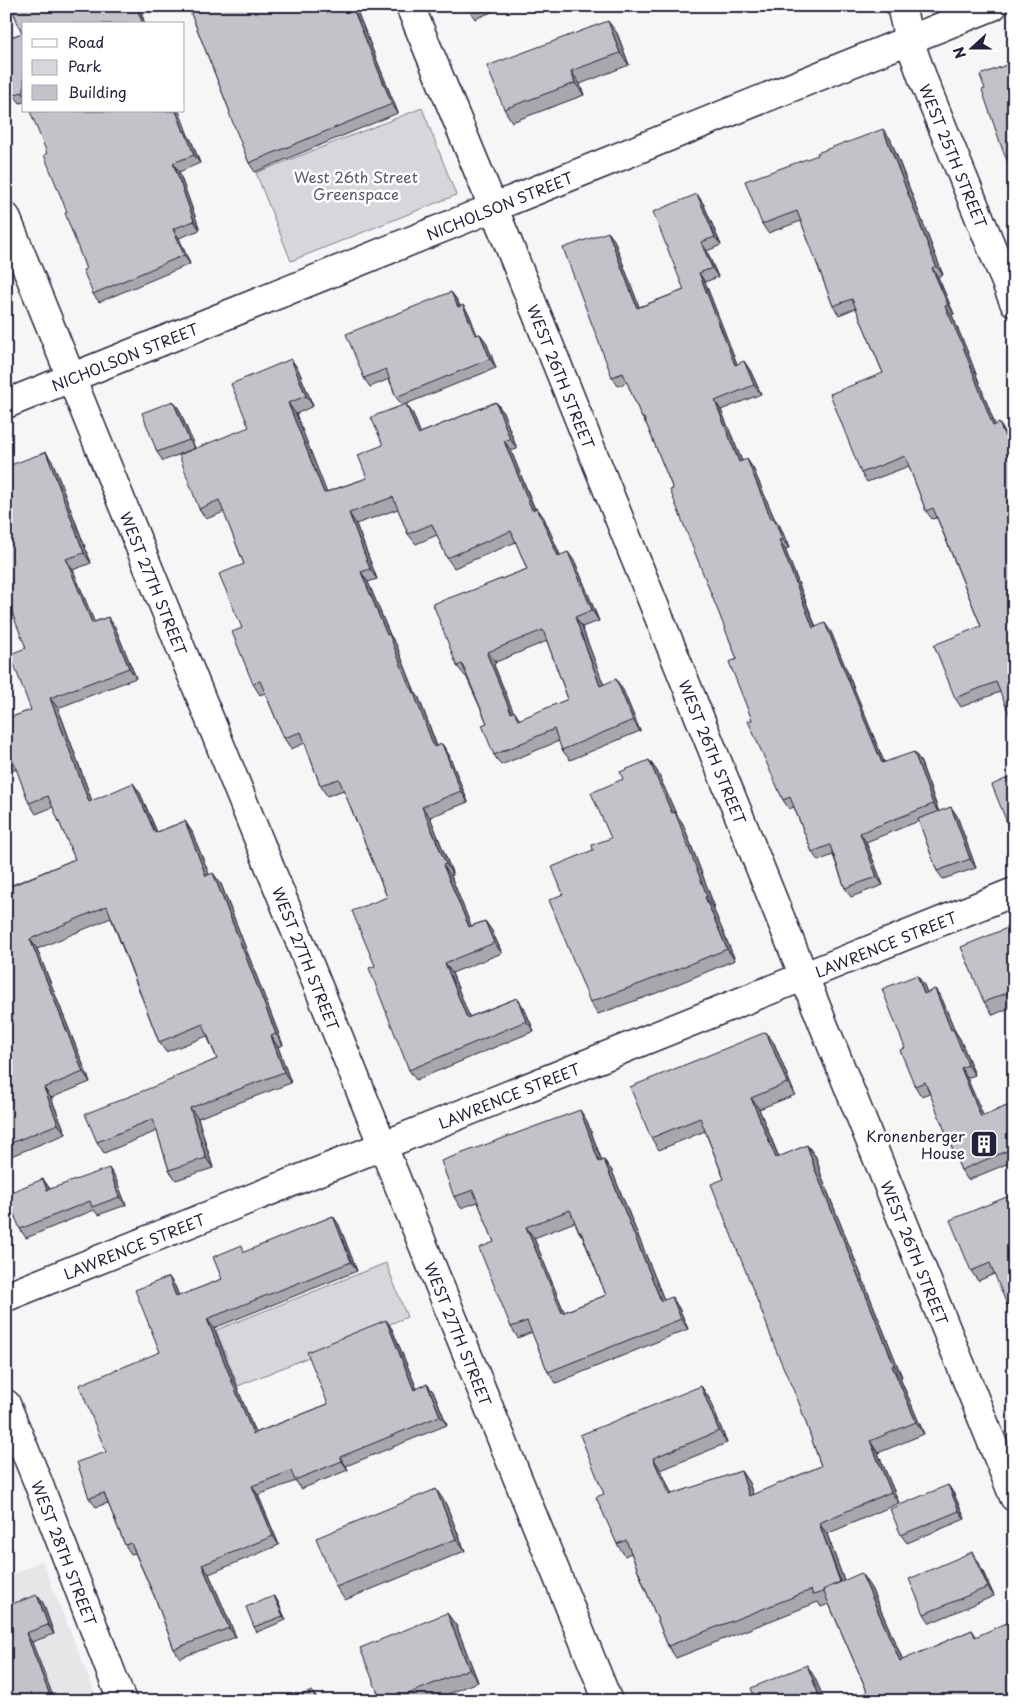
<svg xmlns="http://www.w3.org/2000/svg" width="1020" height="1707" viewBox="0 0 1020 1707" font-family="'Playpen Sans',sans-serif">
<rect width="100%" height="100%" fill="#f6f6f7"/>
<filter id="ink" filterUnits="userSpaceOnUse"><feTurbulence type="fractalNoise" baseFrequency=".02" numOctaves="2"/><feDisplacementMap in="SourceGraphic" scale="10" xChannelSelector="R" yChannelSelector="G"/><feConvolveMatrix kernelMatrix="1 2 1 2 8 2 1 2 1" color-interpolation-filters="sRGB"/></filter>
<g filter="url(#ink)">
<path fill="#e6e6e9" d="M42,1561L98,1701H6V1577Z"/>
<g fill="#d7d7db" stroke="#7c7c8b">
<path d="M422,108L456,195L291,261L256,173Z"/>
<path d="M386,1263L407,1317L238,1386L216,1330Z"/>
</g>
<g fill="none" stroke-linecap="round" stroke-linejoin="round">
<g stroke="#22223b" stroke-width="31">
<g id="minor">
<path id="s1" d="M410,6L508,243L1014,1497"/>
<path id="s2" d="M901,6L909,40L924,82L1014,302"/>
<path id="s3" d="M6,217L608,1701"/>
<path id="s4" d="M6,404L993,6"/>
<path id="s5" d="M6,1297L1014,892"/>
<path id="s6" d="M6,1404L37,1480L122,1701"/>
</g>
</g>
<use href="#minor" stroke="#fff" stroke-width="28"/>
</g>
<g fill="#a7a7ad" stroke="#22223b" fill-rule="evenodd">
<path d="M11,6H139L145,24H24V102L20,103L14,95L6,76V39L22,33Z"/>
<path d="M188,6H355L398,113L255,172L249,163L230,112Z"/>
<path d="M468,6H506L475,19L469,10Z"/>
<path d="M617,33L629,65L580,84L584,95L512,122L504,109Z"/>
<path d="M188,135L191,140L200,163L179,172L200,230L179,238L190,264L99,302L93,294L86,269L47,153Z"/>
<path d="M890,138L943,275L938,277L954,314L952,315L968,353L995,425L1005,432L1000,692L961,707L955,698L981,626L937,518L932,519L926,511L909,466L867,482L861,473L883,373L856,308L839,315L833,306L801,221L768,233L762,224L818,155L847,143Z"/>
<path d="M703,203L721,245L707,251L718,277L705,282L737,364L750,370L761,394L721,410L742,461L753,468L774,518L780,526L789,548L785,549L816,627L831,632L884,762L920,760L939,812L951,807L957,816L976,868L943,879L937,871L919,821L866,842L883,885L851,897L845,888L833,855L818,861L812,852L794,807L789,809L783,800L752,720L737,659L673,489L647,425L642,418L627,382L618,386L612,377L608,232L614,240L639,307L684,290Z"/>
<path d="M451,292L457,300L460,306L469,314L477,335L480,334L486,342L496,368L406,404L413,414L420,433L496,402L503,412L517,449L511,451L535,509L537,508L544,518L560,555L575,562L599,621L582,627L603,685L623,690L640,731L570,760L562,750L559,741L501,765L494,755L487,723L466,676H465L457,666L466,593L527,569L516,542L454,568L447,558L437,535L416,544L408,534L398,509L356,524L377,579L368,582L390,635L396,644L415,692L419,698L437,746L442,744L449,755L468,802L430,817L453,875L451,876L471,926L485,921L492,931L502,953L452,973L469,1017L517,998L524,1008L534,1031L416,1080L409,1070L375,966L387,897L344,790L327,796L320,785L305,743L291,749L284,738L265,693L260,695L253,684L242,628L244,564L224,512L206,519L199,509L291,359L298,369L313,406L296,414L326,492L367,478L402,405L396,397L389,379L370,387L364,378ZM547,641L568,699L520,720L514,711L513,712L494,665L496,662Z"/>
<path d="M173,401L179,409L195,448L163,461L157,452Z"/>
<path d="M46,452L53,463L91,563L73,570L94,622L108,617L115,627L136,678L58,708L92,801L140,793L157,832L185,821L192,832L209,875L221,884L283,1045L278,1047L291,1083L198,1118L213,1168L176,1180L169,1170L157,1131L104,1153L97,1142L173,1079L217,1059L207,1036L166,1052L159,1042L111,918L37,949L90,1082L51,1098L66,1134L6,1158V872L12,885L75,859L53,807L36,814L29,803L17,769L6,773V719L31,710L26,648Z"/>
<path d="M649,760L657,771L675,812L683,824L715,908H713L735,960L654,994L598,1014L590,1002L563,894L593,850L611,838L623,779Z"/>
<path d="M1014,775V835L1010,830Z"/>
<path d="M1012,926L1014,929V1006L993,1015L984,1002Z"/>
<path d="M924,985L927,993L935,989L942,999L955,1031L960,1039L975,1075L967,1078L983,1116L1014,1103V1161L968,1180L961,1170L930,1093L921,1096L915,1086Z"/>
<path d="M774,1043L795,1095L759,1109L779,1157L807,1145L816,1157L822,1178L902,1377L900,1378L924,1434L878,1453L899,1503L827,1534L844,1581L871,1588L903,1660L972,1630L976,1636L867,1691L829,1604L821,1607L818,1602L676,1658L668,1646L631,1553L625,1556L617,1544L604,1494L701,1386L709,1398L727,1443L661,1470L672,1495L741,1471L749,1483L753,1495L821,1466L724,1179L705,1131L659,1150L651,1138Z"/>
<path d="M587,1121L602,1161L604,1160L612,1171L664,1300L679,1308L688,1329L556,1383L548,1372L532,1332L518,1338L511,1327L494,1242L478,1202L461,1208L454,1197ZM575,1222L579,1232L583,1238L606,1295L564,1312L534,1238Z"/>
<path d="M115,1177L126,1205L98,1215L94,1210L26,1238L20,1229L43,1179L50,1189Z"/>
<path d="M1014,1194L994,1274L978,1281L971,1271Z"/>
<path d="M333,1216L339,1225L357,1271L214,1328L255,1433L328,1404L386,1320L392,1329L417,1389L427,1384L434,1393L447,1425L346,1466L348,1470L301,1489L296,1481L258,1495L279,1545L209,1574L236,1637L180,1658L174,1649L156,1600L135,1553L131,1554L125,1545L108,1503L96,1507L89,1498L106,1452L160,1352L175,1286L179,1296L222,1279L246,1252Z"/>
<path d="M948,1485L954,1494L965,1519L907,1543L901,1535Z"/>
<path d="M445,1502L465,1551L345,1600L336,1587Z"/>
<path d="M972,1552L978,1561L994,1596L930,1623L924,1614Z"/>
<path d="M37,1595L43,1603L54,1634L32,1642L6,1701Z"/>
<path d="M274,1596L277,1600L286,1620L257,1632L254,1627Z"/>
<path d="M456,1625L478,1682L431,1701H381Z"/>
</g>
<g fill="#88888d" stroke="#22223b">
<path d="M136,6H139L145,24H143Z"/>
<path d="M352,6H355L398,113L392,104Z"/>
<path d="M608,21L617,33L629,65L620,53Z"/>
<path d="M571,71L580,84L584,95L575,83Z"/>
<path d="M176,111H179L188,135L191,140L200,163L194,155L184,132Z"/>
<path d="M883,129L890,138L943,275L936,266Z"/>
<path d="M173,163L179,172L200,230L194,221Z"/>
<path d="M697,194L703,203L721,245L715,237Z"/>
<path d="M173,229L179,238L190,264L184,255Z"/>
<path d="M608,232L614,240L643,317L637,308Z"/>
<path d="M701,242L707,251L718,277L712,268Z"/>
<path d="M932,268L938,277L954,314L948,305Z"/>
<path d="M699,273L705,282L741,374L735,365Z"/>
<path d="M451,292L457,300L464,316L458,307Z"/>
<path d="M463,305L469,314L481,344L475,335Z"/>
<path d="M945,306L952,315L968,353L999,435L993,426Z"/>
<path d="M480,334L486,342L496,368L490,359Z"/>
<path d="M291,359L298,369L313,406L306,396Z"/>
<path d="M744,361L750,370L761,394L754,385Z"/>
<path d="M173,401L179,409L195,448L189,440Z"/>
<path d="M715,401L721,410L746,471L739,462Z"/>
<path d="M496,402L503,412L517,449L510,439Z"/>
<path d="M288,403L296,414L331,503L324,493Z"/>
<path d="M406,404L413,414L425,444L418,434Z"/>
<path d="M999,423L1005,432L1014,452V458Z"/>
<path d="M504,441L511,451L539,520L532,510Z"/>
<path d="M46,452L53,463L91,563L84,553Z"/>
<path d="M747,459L753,468L778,527L771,519Z"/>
<path d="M537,508L544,518L565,567L558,556Z"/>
<path d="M349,513L356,524L377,579L370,569Z"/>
<path d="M774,518L780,526L789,548L782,539Z"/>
<path d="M779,540L785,549L819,636L813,628Z"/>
<path d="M568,552L575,562L599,621L592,610Z"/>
<path d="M66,559L73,570L99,633L92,623Z"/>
<path d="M361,572L368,582L390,635L396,644L415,692L419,698L441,758L434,747L410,688L387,635Z"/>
<path d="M108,617L115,627L136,678L129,668Z"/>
<path d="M575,617L582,627L608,696L600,686Z"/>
<path d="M825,623L831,632L888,772L882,763Z"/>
<path d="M488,652L496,662L494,665L518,723L511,713L487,654Z"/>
<path d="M616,679L623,690L640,731L633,720Z"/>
<path d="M50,698L58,708L96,812L89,802Z"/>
<path d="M442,744L449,755L468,802L461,791Z"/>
<path d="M914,752L920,760L939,813L933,804Z"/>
<path d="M649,760L657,771L677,816L675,812L683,824L715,908L707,896L672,813Z"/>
<path d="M133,783L140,793L162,844L155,833Z"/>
<path d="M422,807L430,817L453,875L446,864Z"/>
<path d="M951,807L957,816L976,868L970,859Z"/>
<path d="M185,821L192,832L214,886L206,876Z"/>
<path d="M860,833L866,842L883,885L877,877Z"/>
<path d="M443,865L451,876L476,938L469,927Z"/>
<path d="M6,872L16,897L9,887L6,880Z"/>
<path d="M213,873L221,884L283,1045L276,1034Z"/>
<path d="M705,897L713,908L735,960L727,949Z"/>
<path d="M485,921L492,931L502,953L494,943Z"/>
<path d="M30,939L37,949L90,1082L83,1072Z"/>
<path d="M445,963L452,973L474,1028L467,1018Z"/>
<path d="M917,975L924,985L931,1003L924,994Z"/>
<path d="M935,989L942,999L955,1031L960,1039L975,1075L968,1065L951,1030Z"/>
<path d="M517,998L524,1008L534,1031L526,1021Z"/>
<path d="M766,1032L774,1043L795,1095L787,1083Z"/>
<path d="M271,1036L278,1047L291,1083L284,1072Z"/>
<path d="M961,1068L967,1078L988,1126L981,1117Z"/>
<path d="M44,1088L51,1098L66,1134L58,1124Z"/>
<path d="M751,1098L759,1109L784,1170L776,1158Z"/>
<path d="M190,1108L198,1118L213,1168L206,1158Z"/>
<path d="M580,1110L587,1121L606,1173L599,1162Z"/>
<path d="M807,1145L816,1157L822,1178L902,1377L894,1365L814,1167Z"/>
<path d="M604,1160L612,1171L669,1312L661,1301Z"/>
<path d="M109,1168L115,1177L126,1205L119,1197Z"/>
<path d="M43,1179L49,1188L54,1199L47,1190Z"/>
<path d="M333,1216L339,1225L357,1271L351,1262Z"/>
<path d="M526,1227L534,1238L569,1324L562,1313Z"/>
<path d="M169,1277L175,1286L182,1306L176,1297Z"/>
<path d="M672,1297L679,1308L688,1329L681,1319Z"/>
<path d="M207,1319L214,1328L259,1443L253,1434Z"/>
<path d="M386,1320L392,1329L421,1399L414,1390Z"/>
<path d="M892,1366L900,1378L924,1434L916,1422Z"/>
<path d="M427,1384L434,1393L447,1425L440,1416Z"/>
<path d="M701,1386L709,1398L727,1443L719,1431Z"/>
<path d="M870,1441L878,1453L899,1503L891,1492Z"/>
<path d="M340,1457L346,1466L348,1470L342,1461Z"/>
<path d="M653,1458L661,1470L677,1507L669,1495Z"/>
<path d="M741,1471L749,1483L758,1508L749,1496Z"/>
<path d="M948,1485L954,1494L965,1519L959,1511Z"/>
<path d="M252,1486L258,1495L279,1545L273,1536Z"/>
<path d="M436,1489L445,1502L465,1551L456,1539Z"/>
<path d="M819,1523L827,1534L850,1597L842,1585Z"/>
<path d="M972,1552L978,1561L994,1596L988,1587Z"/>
<path d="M202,1565L209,1574L236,1637L229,1628Z"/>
<path d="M861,1573L871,1588L910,1676L900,1661Z"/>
<path d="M37,1595L43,1603L54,1634L48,1625Z"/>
<path d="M274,1596L277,1600L286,1620L283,1616Z"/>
<path d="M447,1613L456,1625L478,1682L469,1669Z"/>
<path d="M26,1633L32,1642L55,1701H52Z"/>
<path d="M807,1665L815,1678L825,1701H821Z"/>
<path d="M312,1691L318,1700L319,1701H316Z"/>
</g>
<g fill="#c2c2c9" stroke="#22223b" fill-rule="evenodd">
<path d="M11,6H136L143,24H24V96L22,92L14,95L6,76V39L22,33Z"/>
<path d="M188,6H352L392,104L249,163L229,113L230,112Z"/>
<path d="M468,6H479L469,10Z"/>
<path d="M608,21L620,53L571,71L575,83L504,109L487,66Z"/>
<path d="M1014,62V176L1003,151L982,90L985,89L980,75Z"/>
<path d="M30,111H176L184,132L185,131L194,155L173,163L194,221L173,229L184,255L93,294L83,270L86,269L65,213L67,212L44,155L47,153Z"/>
<path d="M883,129L936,266L932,268L948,305L945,306L962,344L993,426L999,423L1014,458V726L996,682L955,698L934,645L981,626L945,537L933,508L926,511L905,456L861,473L830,394L883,373L852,299L833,306L797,211L762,224L745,181L818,155L817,153L846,142V143Z"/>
<path d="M697,194L715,237L701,242L712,268L699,273L735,365L744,361L754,385L715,401L739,462L747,459L771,519L774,518L782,539L779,540L813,628L825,623L882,763L914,752L933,804L860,833L877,877L845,888L830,845L812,852L790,797L783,800L748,721L752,720L729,662L737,659L670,490L673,489L644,418H642L623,373L612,377L563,248L608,232L637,308L684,290L653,212Z"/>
<path d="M451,292L458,307L463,305L475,335L480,334L490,359L396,397L386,369L364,378L346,334Z"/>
<path d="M291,359L306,396L288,403L324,493L367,478L358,455L383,445L371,417L406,404L418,434L496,402L510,439L504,441L532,510L537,508L558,556L568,552L592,610L575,617L600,686L616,679L633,720L562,750L554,729L494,755L482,725L487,723L462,664L457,666L433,604L465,592V593L527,569L511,531L447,558L432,524L408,534L393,497L349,513L370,569L361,572L387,635L389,634L410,688H412L434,747L442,744L461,791L422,807L446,864L443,865L469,927L485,921L494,943L445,963L467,1018L517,998L526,1021L409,1070L369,968L375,966L352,911L387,897L339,779L320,785L301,732L284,738L260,681L253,684L232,632L242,628L219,574L244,564L219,500L199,509L179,455L249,427L231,384ZM543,630L568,699L518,720L514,711L511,713L487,654L488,652Z"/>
<path d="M173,401L189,440L157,452L142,413Z"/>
<path d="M46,452L84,553L66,559L92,623L108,617L129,668L50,698L89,802L133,783L155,833L185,821L206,876L213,873L276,1034L271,1036L284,1072L190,1108L206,1158L169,1170L153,1119L97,1142L85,1114L173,1079V1077L217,1059L203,1024L159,1042L107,906L30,939L83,1072L44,1088L58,1124L6,1145V880L9,887L75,859L48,796L29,803L12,758L6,760V719L31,710L10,654L26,648L6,598V470L9,469L8,466Z"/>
<path d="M649,760L672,813L675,812L707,896L705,897L727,949L645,982L590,1002L549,900L563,894L552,867L593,850L592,845L611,838L591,793L623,779L620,772Z"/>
<path d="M1014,775V828L1010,830L992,785Z"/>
<path d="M951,807L970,859L937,871L918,819Z"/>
<path d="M1012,926L1014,931V990L984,1002L961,947Z"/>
<path d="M917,975L924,994L935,989L951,1030L953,1029L968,1065L961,1068L981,1117L1014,1103V1148L961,1170L925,1082L915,1086L900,1050L905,1048L882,989Z"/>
<path d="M766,1032L787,1083L751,1098L776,1158L807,1145L814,1167L894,1365L892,1366L916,1422L870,1441L891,1492L819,1523L840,1582L823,1590V1592L813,1595L811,1590L668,1646L626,1540L617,1544L596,1497L604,1494L580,1435L701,1386L719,1431L653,1458L669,1495L741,1471L749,1496L821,1466L799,1403L775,1348L765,1320L711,1184L724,1179L700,1118L651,1138L630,1087Z"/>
<path d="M580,1110L599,1162L604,1160L661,1301L672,1297L681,1319L548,1372L527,1321L511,1327L479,1248L494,1242L473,1190L454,1197L441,1161ZM570,1210L579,1232H581L606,1295L562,1313L526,1227Z"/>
<path d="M109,1168L119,1197L92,1207L90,1201L20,1229L6,1194L43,1179L47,1190Z"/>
<path d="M1014,1194V1322L990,1263L971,1271L950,1220Z"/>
<path d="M333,1216L351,1262L207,1319L253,1434L328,1404L307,1352L386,1320L414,1390L427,1384L440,1416L340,1457L342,1461L295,1480L291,1471L252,1486L273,1536L202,1565L229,1628L174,1649L156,1600L131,1543L125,1545L104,1493L89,1498L77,1462L106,1452L79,1385L160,1352L135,1290L169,1277L176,1297L222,1279L213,1257L242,1245L244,1252Z"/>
<path d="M1014,1324V1344L1007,1327Z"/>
<path d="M948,1485L959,1511L901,1535L890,1509Z"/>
<path d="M436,1489L456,1539L336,1587L316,1538Z"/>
<path d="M972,1552L988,1587L924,1614L909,1579Z"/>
<path d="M861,1573L900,1661L972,1630L975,1637L1009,1622L1014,1634V1701H868L864,1693L867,1691L823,1590Z"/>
<path d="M37,1595L48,1625L26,1633L52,1701H6V1606Z"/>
<path d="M274,1596L283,1616L254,1627L246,1607Z"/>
<path d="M447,1613L469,1669L391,1701H381L360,1648Z"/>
<path d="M807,1665L821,1701H756L751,1688Z"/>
<path d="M312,1691L316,1701H287Z"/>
</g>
</g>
<defs>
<g id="building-square" transform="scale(1.4375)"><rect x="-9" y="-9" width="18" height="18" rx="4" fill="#22223b" stroke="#fff"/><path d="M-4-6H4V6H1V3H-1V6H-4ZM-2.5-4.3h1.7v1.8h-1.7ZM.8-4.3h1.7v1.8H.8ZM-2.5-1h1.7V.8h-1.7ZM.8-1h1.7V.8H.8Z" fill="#fff"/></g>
</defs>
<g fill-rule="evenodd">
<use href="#building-square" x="984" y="1144"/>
</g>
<g text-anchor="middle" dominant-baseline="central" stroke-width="5" stroke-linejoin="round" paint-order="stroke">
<g font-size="15" fill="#22223b" stroke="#fff">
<text stroke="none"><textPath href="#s2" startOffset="159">WEST 25TH STREET</textPath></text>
<text stroke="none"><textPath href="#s4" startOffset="532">NICHOLSON STREET</textPath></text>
<text stroke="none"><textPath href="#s4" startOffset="128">NICHOLSON STREET</textPath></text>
<text stroke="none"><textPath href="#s1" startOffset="400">WEST 26TH STREET</textPath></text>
<text stroke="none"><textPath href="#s3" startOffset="395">WEST 27TH STREET</textPath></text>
<text stroke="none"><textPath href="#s1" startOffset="805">WEST 26TH STREET</textPath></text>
<text stroke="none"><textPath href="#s5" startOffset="948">LAWRENCE STREET</textPath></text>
<text stroke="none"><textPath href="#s3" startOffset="800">WEST 27TH STREET</textPath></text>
<text stroke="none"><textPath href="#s5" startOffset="542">LAWRENCE STREET</textPath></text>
<text stroke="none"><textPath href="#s5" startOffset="138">LAWRENCE STREET</textPath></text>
<text stroke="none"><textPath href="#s1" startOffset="1345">WEST 26TH STREET</textPath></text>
<text stroke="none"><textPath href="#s3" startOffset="1205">WEST 27TH STREET</textPath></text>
<text stroke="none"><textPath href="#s6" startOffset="160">WEST 28TH STREET</textPath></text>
</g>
<g font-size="15" fill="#58586b" stroke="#fff">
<text x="356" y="176">West 26th Street<tspan x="356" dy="17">Greenspace</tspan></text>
</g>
<g font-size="15" fill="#22223b" stroke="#fff" text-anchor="end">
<text x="965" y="1135">Kronenberger<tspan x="965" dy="17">House</tspan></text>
</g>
</g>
<rect width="1020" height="1707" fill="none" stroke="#fff" stroke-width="25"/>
<rect x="12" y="12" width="995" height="1682" fill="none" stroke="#22223b" stroke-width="2" filter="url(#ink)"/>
<rect x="22" y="22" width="162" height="90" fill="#ffffff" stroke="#a7a7b1"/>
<rect x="32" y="39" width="25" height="8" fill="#ffffff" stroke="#a7a7b1"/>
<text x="68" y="48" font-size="15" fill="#22223b">Road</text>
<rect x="32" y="60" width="25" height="15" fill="#d7d7db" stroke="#a7a7b1"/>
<text x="68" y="72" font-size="15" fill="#22223b">Park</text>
<rect x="32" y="85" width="25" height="15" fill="#c2c2c9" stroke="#a7a7b1"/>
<text x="68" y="98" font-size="15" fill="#22223b">Building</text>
<g transform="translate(972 48) rotate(249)" stroke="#ffffff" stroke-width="4" paint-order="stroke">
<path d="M0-4L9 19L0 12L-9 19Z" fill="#22223b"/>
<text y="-8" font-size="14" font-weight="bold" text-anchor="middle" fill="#22223b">N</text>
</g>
</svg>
